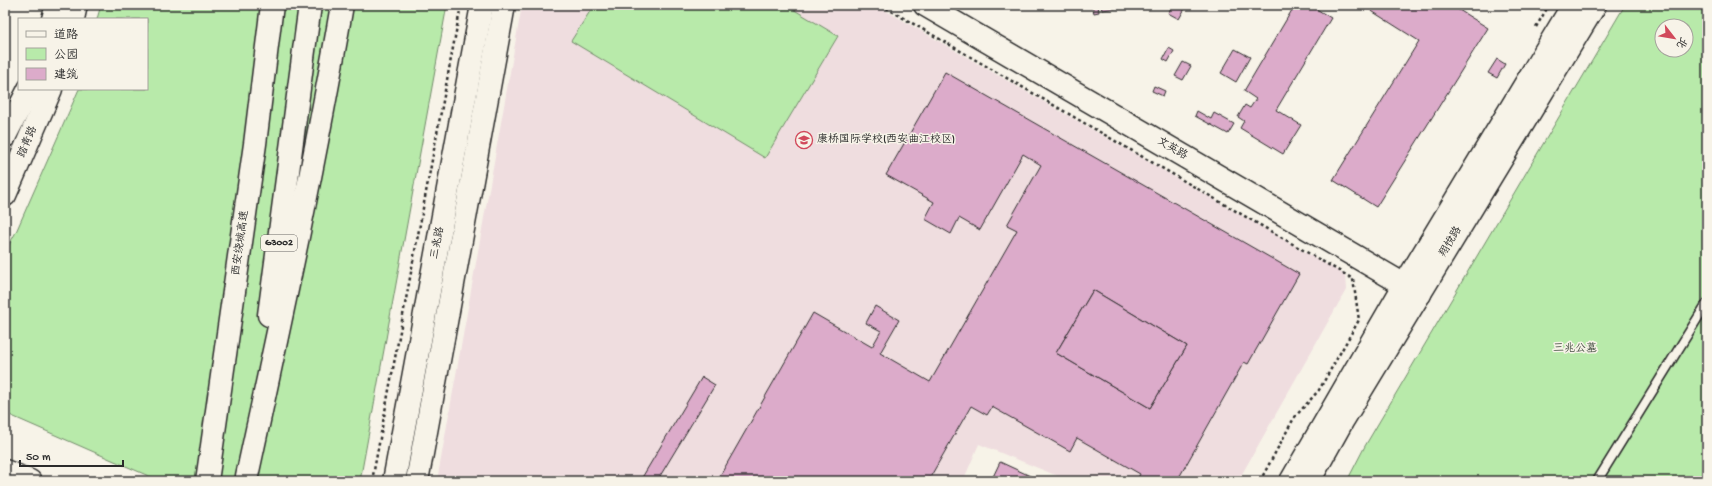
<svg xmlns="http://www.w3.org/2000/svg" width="1712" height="486" viewBox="0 0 1712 486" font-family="'Gochi Hand','LXGW WenKai TC',sans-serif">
<rect width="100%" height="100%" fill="#f7f3e8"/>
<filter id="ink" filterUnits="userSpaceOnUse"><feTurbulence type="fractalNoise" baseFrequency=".025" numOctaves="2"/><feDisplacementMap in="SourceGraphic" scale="8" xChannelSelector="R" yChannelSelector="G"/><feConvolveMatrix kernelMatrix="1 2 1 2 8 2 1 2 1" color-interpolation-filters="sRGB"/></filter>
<g filter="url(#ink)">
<path fill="#efdddf" d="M522,5H876L1345,275L1346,290L1238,481H1070L979,444L963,481H437Z"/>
<g fill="#b8eaaa" stroke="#728a6a" fill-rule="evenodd">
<path d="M101,5H447L360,481H160L5,413V252L16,232L79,89H147V19H97Z"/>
<path d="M594,5H786L838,36L765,158L571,41Z"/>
<path d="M1625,5H1707V481H1347L1365,446ZM1662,26H1686V50H1662Z"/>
</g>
<g fill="#dcabca" stroke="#2b2b2b" fill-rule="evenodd">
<path d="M1092,5H1098L1099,12L1094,13Z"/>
<path d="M1101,5H1126V7L1102,10Z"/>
<path d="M1173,5H1187L1179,19L1168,13Z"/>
<path d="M1295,5H1310L1331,18L1276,110L1301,125L1283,154L1240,128L1244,121L1238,117L1245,105L1250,108L1256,99L1244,91Z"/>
<path d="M1372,5H1451L1488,28L1376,207L1333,180L1419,41L1370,10Z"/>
<path d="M1169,48L1174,51L1168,62L1163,59Z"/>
<path d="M1235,49L1250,57L1236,82L1221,73Z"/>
<path d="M1497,59L1505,64L1497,78L1488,73Z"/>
<path d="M1183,62L1191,66L1183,80L1175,76Z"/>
<path d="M945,72L1299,274L1248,364L1244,362L1177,481H1139L1137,480L1140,474L1077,438L1070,451L992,407L987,415L971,406L928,481H717L813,313L872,347L881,331L866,323L875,306L899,320L880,353L930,382L1017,230L1007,225L1041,165L1023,154L980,230L959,218L951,234L925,219L934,202L886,175ZM1093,290L1187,346L1150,408L1056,353Z"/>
<path d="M1154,86L1165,91L1163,96L1152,91Z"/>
<path d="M1197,111L1211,119L1214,113L1234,124L1228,134L1195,116Z"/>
<path d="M1093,290L1187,346L1150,408L1056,353Z"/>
<path d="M702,377L715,385L657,481H640Z"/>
<path d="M1000,462L1041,481H1016L1009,477L1007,481H991Z"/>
</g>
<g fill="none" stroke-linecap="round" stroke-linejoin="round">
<g stroke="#2b2b2b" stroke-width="11">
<path id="lane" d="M1597,481L1707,303"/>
</g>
<g stroke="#2b2b2b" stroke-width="25">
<g id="secondary">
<path d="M925,5L1420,294"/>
<path d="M53,19L57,5"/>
<path d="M73,19L76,5"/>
<path d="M5,136L29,89"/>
<path d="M5,195L51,89"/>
<path d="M5,471L30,481"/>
<path d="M394,481L482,5"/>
<path d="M417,481L504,5"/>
<path d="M1291,481L1405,284L1573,5"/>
<path d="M1309,481L1343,420L1595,5"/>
</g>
</g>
<g stroke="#2b2b2b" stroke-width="25">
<g id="highway">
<path d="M269,315L310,5"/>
<path d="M247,476C281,319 315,163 342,5"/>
<path d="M207,481L255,144L272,5"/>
</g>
</g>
<g stroke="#2b2b2b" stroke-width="2.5" stroke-dasharray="3 3" stroke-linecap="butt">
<path d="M881,5L1353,279L1359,320L1319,390L1294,418L1260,481"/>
<path d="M1536,27L1549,5"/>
<path d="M372,481L461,5"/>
</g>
<use href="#lane" stroke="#f7f3e8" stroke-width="8"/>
<use href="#secondary" stroke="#f7f3e8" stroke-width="22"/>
<use href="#highway" stroke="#f7f3e8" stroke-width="22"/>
</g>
</g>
<defs>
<g id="school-ring" transform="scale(0.9)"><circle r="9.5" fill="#f7f3e8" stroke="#d1495b" stroke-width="1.5"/><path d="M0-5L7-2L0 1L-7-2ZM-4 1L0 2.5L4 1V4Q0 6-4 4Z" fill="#d1495b"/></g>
</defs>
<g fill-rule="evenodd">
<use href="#school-ring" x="804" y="140"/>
</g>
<g text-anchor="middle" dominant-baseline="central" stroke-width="3" stroke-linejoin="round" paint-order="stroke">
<rect fill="#f7f3e8" stroke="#686764" stroke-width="1" x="261" y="235" width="36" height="16" rx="3"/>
<g font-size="10" font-weight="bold" fill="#2b2b2b">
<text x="279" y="243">G3002</text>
</g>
<g font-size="11" fill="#2b2b2b" stroke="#f7f3e8" text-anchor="start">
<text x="817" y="140">康桥国际学校(西安曲江校区)</text>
</g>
<g font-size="11" fill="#2b2b2b" stroke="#f7f3e8">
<text transform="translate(28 142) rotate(-67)">踏青路</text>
<text transform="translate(1172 149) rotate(30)">文英路</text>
<text transform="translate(1451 242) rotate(-59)">翔悦路</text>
<text transform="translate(241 243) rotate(-82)">西安绕城高速</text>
<text transform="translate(438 243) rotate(-79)">三兆路</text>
</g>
<g font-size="11" fill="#475144" stroke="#f7f3e8">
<text x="1575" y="349">三兆公墓</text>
</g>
</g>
<rect width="1712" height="486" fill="none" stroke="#f7f3e8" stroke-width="20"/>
<rect x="10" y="10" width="1692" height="466" fill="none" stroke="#2b2b2b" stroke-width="1.5" filter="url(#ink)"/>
<rect x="18" y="18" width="130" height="72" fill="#f7f3e8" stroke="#a5a39c"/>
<rect x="26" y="31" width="20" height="6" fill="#f7f3e8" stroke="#a5a39c"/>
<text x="54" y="38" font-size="12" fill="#2b2b2b">道路</text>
<rect x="26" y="48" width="20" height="12" fill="#b8eaaa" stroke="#a5a39c"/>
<text x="54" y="58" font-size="12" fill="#2b2b2b">公园</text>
<rect x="26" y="68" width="20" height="12" fill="#dcabca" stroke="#a5a39c"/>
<text x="54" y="78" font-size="12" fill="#2b2b2b">建筑</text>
<g transform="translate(1674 38) rotate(121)"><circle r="19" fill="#f7f3e8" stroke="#a5a39c"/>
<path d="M0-3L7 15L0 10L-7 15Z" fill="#d1495b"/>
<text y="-6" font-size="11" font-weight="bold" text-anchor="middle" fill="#2b2b2b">北</text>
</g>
<path d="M20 460v6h103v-6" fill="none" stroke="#2b2b2b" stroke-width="2"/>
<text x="26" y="460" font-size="12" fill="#2b2b2b" stroke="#f7f3e8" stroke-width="3" paint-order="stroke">50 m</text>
</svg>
